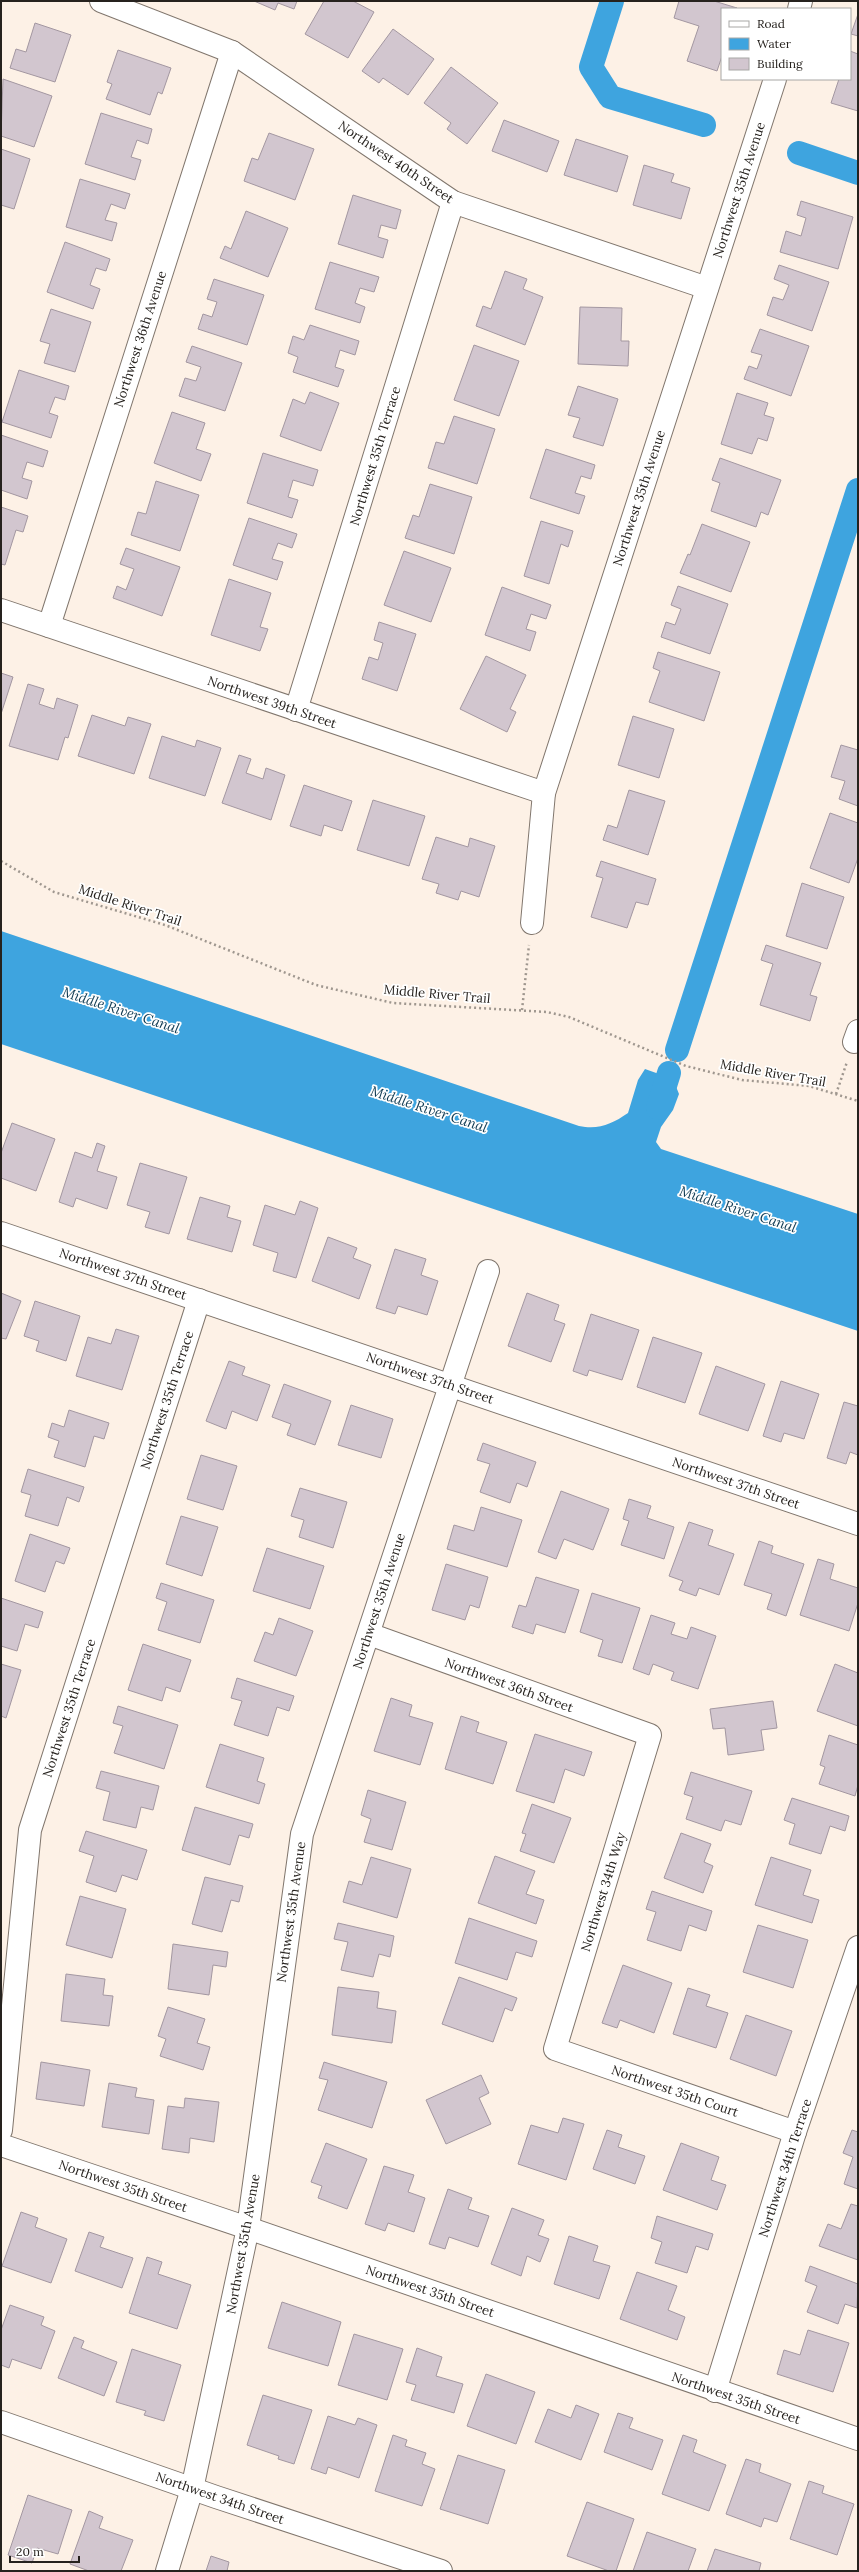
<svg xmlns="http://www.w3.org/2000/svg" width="859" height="2572" viewBox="0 0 859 2572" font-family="Lora,serif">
<rect width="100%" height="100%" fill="#fdf1e6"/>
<path fill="#3ea4df" d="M1,931L579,1126C599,1130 612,1124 628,1113L638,1080L645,1069L673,1079L679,1094L673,1110L661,1127L656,1142L661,1149L858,1214V1331L1,1044Z"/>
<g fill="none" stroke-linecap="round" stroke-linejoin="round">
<g stroke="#3ea4df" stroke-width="24">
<path d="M612,1L591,67L610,97L704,125"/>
<path d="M799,153L858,173"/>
<path d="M677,1050L858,490"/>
<path d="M658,1108L669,1073"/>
</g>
</g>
<g fill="#d2c6cf" stroke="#a397a1">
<path d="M254,1H297L294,9L278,3L275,10Z"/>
<path d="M324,1H353L374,12L348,58L305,34Z"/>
<path d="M679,1H714L737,8L722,9V56L717,71L687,61L699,26L674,18Z"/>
<path d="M858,14V36L851,34Z"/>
<path d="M35,23L71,35L55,82L10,68L16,49L26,52Z"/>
<path d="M393,29L434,59L408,95L383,78L379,83L362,71Z"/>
<path d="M118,50L171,68L162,94L158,92L150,115L106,99L112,84L107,82Z"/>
<path d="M850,51L858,54V111L831,103L839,79H850Z"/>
<path d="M451,67L498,103L467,144L447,129L451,123L424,103Z"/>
<path d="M3,79L52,96L34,147L1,136Z"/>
<path d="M101,113L152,129L148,144L137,140L131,157L141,160L135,180L85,164Z"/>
<path d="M504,120L559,141L547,172L492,151Z"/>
<path d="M269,133L314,149L295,200L244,181L252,158L258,160Z"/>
<path d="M576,139L628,156L617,192L564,175Z"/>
<path d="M1,149L30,159L14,209L1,205Z"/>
<path d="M644,165L674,174L671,182L690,188L681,219L633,205Z"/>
<path d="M80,179L130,194L125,209L111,204L105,220L117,223L112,241L66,227Z"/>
<path d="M353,195L401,210L396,229L381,225L378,237L388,240L383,258L338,244Z"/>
<path d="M801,201L853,217L838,269L780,252L786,231L801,236L806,218L797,215Z"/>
<path d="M246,211L288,228L268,277L220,258L225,246L231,249Z"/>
<path d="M65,242L110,259L106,271L96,268L90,285L100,289L93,309L47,292Z"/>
<path d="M330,262L379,277L374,292L360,288L355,303L365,307L360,323L315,309Z"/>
<path d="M779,265L829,282L812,331L767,315L773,297L783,300L789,285L774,279Z"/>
<path d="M505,271L527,279L523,289L543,297L525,345L476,326L483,306L491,309Z"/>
<path d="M214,279L264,295L247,345L198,329L203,314L212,317L217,302L207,299Z"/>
<path d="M580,307L622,308L621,341H629L628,366L578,364Z"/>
<path d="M51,309L91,322L75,372L44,363L50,344L40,341Z"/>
<path d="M310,325L359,341L355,355L340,350L335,367L344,370L338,387L293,372L298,357L288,353L293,336L304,340Z"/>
<path d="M760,329L809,346L791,396L744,379L749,366L757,369L762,355L751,352Z"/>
<path d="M474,345L519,361L499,416L454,400Z"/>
<path d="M192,346L242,363L225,411L179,396L185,378L196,381L201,367L186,362Z"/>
<path d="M19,370L69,386L65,400L55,397L49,413L58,416L51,438L2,422Z"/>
<path d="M578,386L618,399L603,446L573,437L580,418L568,415Z"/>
<path d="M310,392L339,403L321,451L280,436L293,399L305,404Z"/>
<path d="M737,393L768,403L764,415L774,418L767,441L758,438L752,454L721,444Z"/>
<path d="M172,412L205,423L196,449L211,454L201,481L154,463Z"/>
<path d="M454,416L495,429L477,484L428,468L436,442L444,444Z"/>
<path d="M1,435L48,451L43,467L27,462L22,478L32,481L27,499L1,490Z"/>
<path d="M546,449L595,465L591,479L581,476L575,493L585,496L579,514L530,498Z"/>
<path d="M263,453L318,470L313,486L293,480L288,497L298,500L292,518L247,503Z"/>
<path d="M720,458L781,480L768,515L761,512L756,527L711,511L720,483L712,480Z"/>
<path d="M156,481L199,495L180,551L131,535L138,512L146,514Z"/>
<path d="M430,484L472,497L454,554L405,538L413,515L419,517Z"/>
<path d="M1,507L28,516L23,532L16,530L5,565L1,564Z"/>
<path d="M249,518L297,534L292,548L278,543L272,559L283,562L277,580L233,565Z"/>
<path d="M541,521L573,531L568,547L561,544L549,584L524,576Z"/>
<path d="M702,524L750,542L731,592L680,573L688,554L690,555Z"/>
<path d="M126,548L180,567L162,616L113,598L117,586L126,590L134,569L120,564Z"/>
<path d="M404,551L451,568L431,622L384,605Z"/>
<path d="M229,579L271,593L260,627L268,629L260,651L211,635Z"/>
<path d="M678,586L728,604L710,654L661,637L666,622L675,625L681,609L671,605Z"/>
<path d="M502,587L551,605L546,619L531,614L526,629L536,632L530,651L485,635Z"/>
<path d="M379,622L416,634L397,691L362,679L369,657L378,660L383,643L374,640Z"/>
<path d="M658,652L720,672L704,721L649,702L660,671L653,668Z"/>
<path d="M486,656L526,675L510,709L516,712L507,732L460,709Z"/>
<path d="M1,673L13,677L1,714Z"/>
<path d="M28,684L44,689L39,704L54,709L57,698L78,705L68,738L65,737L58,760L9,746Z"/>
<path d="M92,715L125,726L128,717L151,724L134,774L78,756Z"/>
<path d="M633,716L674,729L659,778L618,765Z"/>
<path d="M162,736L195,747L197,740L221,748L205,796L149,778Z"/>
<path d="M841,745L858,750V806L839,799L845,781L831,777Z"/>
<path d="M239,755L251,759L246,773L263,779L266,768L285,775L271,820L222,803Z"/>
<path d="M304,785L352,801L342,831L324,825L321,836L290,826Z"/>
<path d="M629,790L665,801L648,855L603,840L608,825L617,828Z"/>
<path d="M373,800L425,816L409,866L357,850Z"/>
<path d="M830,813L858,823V858L849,883L810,868Z"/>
<path d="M436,837L468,847L470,838L495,846L479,897L461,891L458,900L436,893L439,884L422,879Z"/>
<path d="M601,861L656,879L648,905L636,902L627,928L591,917L603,878L596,876Z"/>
<path d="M802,883L844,897L827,949L786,936Z"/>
<path d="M766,945L821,963L810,995L817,997L810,1021L760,1005L773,964L761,960Z"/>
<path d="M12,1123L55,1139L36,1191L1,1178V1153Z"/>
<path d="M97,1143L105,1146L97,1171L117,1177L107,1209L76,1198L73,1207L59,1202L75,1152L92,1158Z"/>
<path d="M140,1163L187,1177L169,1234L145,1227L150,1212L127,1205Z"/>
<path d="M200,1197L230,1206L227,1217L241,1221L232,1252L187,1239Z"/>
<path d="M300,1201L318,1208L296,1278L273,1271L278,1253L253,1245L265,1205L295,1215Z"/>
<path d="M328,1237L357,1248L353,1258L371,1265L359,1299L312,1281Z"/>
<path d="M395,1249L426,1259L421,1275L438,1281L427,1315L398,1306L395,1314L376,1308Z"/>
<path d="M1,1293L21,1301L6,1339L1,1338Z"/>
<path d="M527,1293L559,1305L554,1320L565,1324L551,1362L508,1346Z"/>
<path d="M35,1301L80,1316L66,1361L36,1351L39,1341L24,1336Z"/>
<path d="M591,1314L639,1330L622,1380L589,1370L587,1376L573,1371Z"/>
<path d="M116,1329L139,1336L122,1390L76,1376L88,1337L111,1344Z"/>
<path d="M653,1337L702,1353L685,1403L637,1387Z"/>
<path d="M229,1361L245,1367L242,1375L270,1385L257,1421L232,1411L226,1429L206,1421Z"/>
<path d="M716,1366L765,1384L748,1431L699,1414Z"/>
<path d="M781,1381L819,1394L804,1439L784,1433L781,1442L763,1436Z"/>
<path d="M284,1384L331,1401L315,1445L287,1435L291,1424L272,1417Z"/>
<path d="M844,1402L858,1406V1455L850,1452L846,1464L827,1458Z"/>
<path d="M351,1405L393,1419L381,1458L338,1445Z"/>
<path d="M69,1410L109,1423L104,1439L94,1436L85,1467L54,1457L59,1441L48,1437L52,1423L64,1427Z"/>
<path d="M483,1443L536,1462L527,1487L517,1483L510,1503L480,1492L490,1464L477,1460Z"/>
<path d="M201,1455L237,1466L223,1510L187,1499Z"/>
<path d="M28,1469L84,1487L79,1502L67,1497L58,1526L25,1516L31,1495L21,1492Z"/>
<path d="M300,1488L347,1502L333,1548L299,1537L304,1520L291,1516Z"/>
<path d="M561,1491L609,1509L593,1550L564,1539L556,1559L538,1552Z"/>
<path d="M629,1499L651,1506L647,1518L674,1527L664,1559L621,1545L629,1521L623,1519Z"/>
<path d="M481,1507L522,1520L507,1567L447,1549L454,1525L474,1531Z"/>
<path d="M181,1516L218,1527L202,1576L166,1564Z"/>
<path d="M689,1522L713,1530L708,1545L734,1554L719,1595L699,1588L696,1596L679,1590L683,1581L669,1576Z"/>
<path d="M30,1534L70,1548L64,1564L56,1561L45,1592L15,1581Z"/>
<path d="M759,1541L773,1546L771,1553L804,1564L786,1616L767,1609L772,1594L744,1585Z"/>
<path d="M267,1548L324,1566L310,1609L253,1591Z"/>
<path d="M818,1559L834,1564L830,1579L858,1588V1603L849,1631L800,1615Z"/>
<path d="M446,1564L488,1577L479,1608L470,1605L465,1620L432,1610Z"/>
<path d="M536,1577L579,1590L565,1633L536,1624L533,1634L512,1627L519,1605L526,1607Z"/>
<path d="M161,1583L214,1600L200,1643L158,1630L167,1602L156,1598Z"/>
<path d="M592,1593L640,1608L622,1663L598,1656L603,1640L580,1632Z"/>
<path d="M1,1598L43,1612L38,1628L25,1624L17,1651L1,1646Z"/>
<path d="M651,1615L675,1623L671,1634L687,1639L691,1627L716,1636L698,1689L671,1680L674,1672L653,1664L649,1675L633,1669Z"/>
<path d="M279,1618L313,1631L296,1676L254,1661L265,1632L273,1635Z"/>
<path d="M143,1644L191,1660L180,1692L166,1687L162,1701L128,1690Z"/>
<path d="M1,1664L21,1670L6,1718L1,1716Z"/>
<path d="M835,1664L858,1673V1726L817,1711Z"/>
<path d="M237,1678L294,1696L289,1711L277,1707L268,1736L234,1725L242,1701L231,1698Z"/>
<path d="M391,1698L412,1705L409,1716L433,1723L420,1765L374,1751Z"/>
<path d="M773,1701L777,1728L761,1730L764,1750L728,1755L725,1728L713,1729L710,1709Z"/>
<path d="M118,1706L178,1725L164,1769L114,1753L123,1726L113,1723Z"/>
<path d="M461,1716L479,1722L476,1732L507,1742L493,1784L445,1769Z"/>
<path d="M535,1734L592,1752L584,1776L565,1769L554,1803L516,1791Z"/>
<path d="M829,1735L858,1745V1785L855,1796L819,1784L825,1767L820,1765Z"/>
<path d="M220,1744L264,1758L257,1781L265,1784L259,1804L206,1787Z"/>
<path d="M101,1771L159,1786L153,1810L141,1807L136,1828L103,1820L110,1792L96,1788Z"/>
<path d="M691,1772L752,1791L741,1825L725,1820L721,1831L686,1819L693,1797L684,1794Z"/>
<path d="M368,1790L406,1802L392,1850L364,1842L371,1819L361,1815Z"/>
<path d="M792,1798L849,1816L845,1831L830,1826L821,1854L789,1844L795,1824L784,1820Z"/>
<path d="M532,1804L571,1818L554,1863L520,1851L526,1834L522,1833Z"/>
<path d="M195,1807L253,1824L249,1838L239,1835L230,1865L182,1850Z"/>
<path d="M86,1831L147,1850L137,1880L122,1875L116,1892L86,1882L94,1856L79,1851Z"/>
<path d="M681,1833L711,1844L704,1862L713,1866L703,1893L664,1878Z"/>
<path d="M495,1856L535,1871L526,1894L544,1900L536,1924L478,1903Z"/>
<path d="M371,1857L411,1869L397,1918L343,1902L349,1881L362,1885Z"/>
<path d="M771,1857L811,1870L803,1895L819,1900L812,1923L755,1905Z"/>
<path d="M205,1877L243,1886L239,1902L231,1900L222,1932L192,1924Z"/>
<path d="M652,1891L712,1911L706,1931L689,1925L681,1951L647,1940L656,1912L646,1909Z"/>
<path d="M80,1896L126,1909L112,1958L66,1945Z"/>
<path d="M469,1918L537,1941L532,1957L516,1952L507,1980L455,1963Z"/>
<path d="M338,1923L394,1936L390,1957L379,1954L373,1977L341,1970L348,1942L334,1939Z"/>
<path d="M758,1925L808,1940L793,1988L743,1972Z"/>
<path d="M173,1944L228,1952L226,1967L213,1965L209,1995L168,1989Z"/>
<path d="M623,1965L672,1983L654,2033L620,2020L617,2028L602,2023Z"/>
<path d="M66,1974L105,1979L103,1995L113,1996L109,2026L61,2021Z"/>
<path d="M459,1977L517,1998L512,2011L505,2008L493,2042L442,2024Z"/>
<path d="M338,1987L379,1992L377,2008L396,2011L392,2043L332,2035Z"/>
<path d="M688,1988L710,1995L706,2006L728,2013L716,2048L673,2034Z"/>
<path d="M168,2007L205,2019L197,2043L210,2047L203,2070L160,2056L166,2039L158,2036Z"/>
<path d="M746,2015L792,2031L776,2076L730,2059Z"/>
<path d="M41,2062L90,2070L84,2106L36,2099Z"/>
<path d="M324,2062L387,2082L372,2128L318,2110L328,2080L319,2078Z"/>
<path d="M481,2075L489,2093L479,2098L491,2124L446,2144L426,2100Z"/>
<path d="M109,2083L137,2088L135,2097L154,2100L149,2134L102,2127Z"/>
<path d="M185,2098L219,2102L214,2142L190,2138L189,2153L162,2149L168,2106L184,2108Z"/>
<path d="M563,2118L584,2124L566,2180L518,2164L531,2125L558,2133Z"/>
<path d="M607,2130L622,2135L618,2147L645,2156L635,2184L593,2169Z"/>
<path d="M852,2130L858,2132V2189L844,2184L853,2157L843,2153Z"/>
<path d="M326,2143L367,2159L347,2209L318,2198L322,2186L311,2182Z"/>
<path d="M681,2143L719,2157L711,2180L726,2185L717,2210L663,2190Z"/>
<path d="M384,2166L414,2175L408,2192L425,2198L414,2232L388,2223L385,2231L365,2224Z"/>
<path d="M448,2189L472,2198L468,2209L489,2216L478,2247L449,2237L445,2249L429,2244Z"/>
<path d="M851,2204L858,2206V2260L819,2246L828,2224L841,2229Z"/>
<path d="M512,2208L544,2220L538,2235L549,2239L540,2262L527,2256L521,2276L491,2264Z"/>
<path d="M21,2212L38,2218L35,2227L67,2239L51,2283L2,2266Z"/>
<path d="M657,2216L713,2234L708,2250L696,2246L687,2273L655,2263L662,2242L651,2238Z"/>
<path d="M89,2232L104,2237L100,2247L133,2258L122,2288L75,2271Z"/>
<path d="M569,2236L598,2246L593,2261L610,2266L599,2299L554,2284Z"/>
<path d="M147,2257L162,2262L158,2274L191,2285L177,2329L129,2313Z"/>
<path d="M810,2266L858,2284L857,2308L845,2304L838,2324L807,2312L817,2286L805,2281Z"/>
<path d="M637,2272L677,2286L668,2310L685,2317L677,2340L620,2319Z"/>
<path d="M282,2302L341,2322L328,2366L268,2348Z"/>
<path d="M10,2305L44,2317L41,2325L55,2331L41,2369L12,2359L9,2368L1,2365V2330Z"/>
<path d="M808,2330L849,2343L833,2392L777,2374L784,2350L800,2355Z"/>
<path d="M354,2334L403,2349L387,2400L338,2385Z"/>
<path d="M74,2337L84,2341L81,2348L117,2362L104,2396L58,2378Z"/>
<path d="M417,2348L442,2357L436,2376L463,2384L454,2413L411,2400L416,2385L406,2382Z"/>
<path d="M132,2349L181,2365L164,2421L144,2415L146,2411L116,2402Z"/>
<path d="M486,2374L535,2392L516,2444L467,2426Z"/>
<path d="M263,2395L312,2410L294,2464L278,2459L279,2456L247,2445Z"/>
<path d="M576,2405L599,2414L581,2460L535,2442L548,2409L571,2418Z"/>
<path d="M618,2413L633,2418L629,2428L663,2440L652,2470L604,2452Z"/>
<path d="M328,2416L355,2425L358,2418L377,2425L359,2478L328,2467L326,2474L311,2469Z"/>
<path d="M393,2435L407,2440L405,2446L426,2453L422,2464L435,2469L422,2506L375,2491Z"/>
<path d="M683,2435L697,2440L693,2452L726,2465L709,2511L662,2494Z"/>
<path d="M458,2455L505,2470L488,2524L440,2509Z"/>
<path d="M746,2459L761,2464L759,2472L791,2484L777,2522L764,2518L761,2527L726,2514Z"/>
<path d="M809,2481L824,2486L822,2493L854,2504L837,2555L790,2539Z"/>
<path d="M28,2495L72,2510L58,2554L37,2548L32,2563L8,2555Z"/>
<path d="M587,2502L634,2519L616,2571H609L567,2556Z"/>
<path d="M89,2511L103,2517L99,2528L133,2540L121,2571H89L70,2564Z"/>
<path d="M647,2532L696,2549L688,2571H633Z"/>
<path d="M715,2549L761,2563L759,2571H707Z"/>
<path d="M211,2556L229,2562L227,2571H206Z"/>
</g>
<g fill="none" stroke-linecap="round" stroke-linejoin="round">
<g stroke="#80766d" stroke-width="24">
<g id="minor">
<path d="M101,1L232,52L453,202L707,288"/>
<path d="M799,9L801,1"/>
<path d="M1,610L544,793"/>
<path d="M49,626L232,52"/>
<path d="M296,710L453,202"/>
<path d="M532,923L544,793L775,79"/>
<path d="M854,1042L858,1031"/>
<path d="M1,1233L858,1524"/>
<path d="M369,1634L650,1735L555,2049L795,2132"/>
<path d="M1,2130L30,1830L199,1300"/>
<path d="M1,2145L248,2228L858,2439"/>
<path d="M715,2391L795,2132L858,1947"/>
<path d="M1,2422L216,2497L441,2571"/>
<path d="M167,2571L192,2489L248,2228L302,1834L488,1271"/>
</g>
</g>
<g stroke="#9f978f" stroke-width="2.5" stroke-dasharray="2 3" stroke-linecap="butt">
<path d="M1,861L54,892L165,925L316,985L393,1003L547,1012L569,1017L686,1066L742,1080L809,1086L858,1101"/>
<path d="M522,1010L529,945"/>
<path d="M836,1094L847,1062"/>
</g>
<use href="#minor" stroke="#fff" stroke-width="22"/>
</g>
<g text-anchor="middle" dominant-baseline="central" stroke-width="3.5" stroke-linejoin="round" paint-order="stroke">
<g font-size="13" fill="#26221e" stroke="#fff">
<text transform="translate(396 162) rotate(34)">Northwest 40th Street</text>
<text transform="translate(739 190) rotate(-72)">Northwest 35th Avenue</text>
<text transform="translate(140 339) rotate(-72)">Northwest 36th Avenue</text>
<text transform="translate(375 456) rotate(-73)">Northwest 35th Terrace</text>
<text transform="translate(639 498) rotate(-72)">Northwest 35th Avenue</text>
<text transform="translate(272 702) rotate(19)">Northwest 39th Street</text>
<text transform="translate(130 905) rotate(18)">Middle River Trail</text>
<text transform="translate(437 994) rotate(5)">Middle River Trail</text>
<text transform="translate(773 1073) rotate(10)">Middle River Trail</text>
<text transform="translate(123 1274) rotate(19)">Northwest 37th Street</text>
<text transform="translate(430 1378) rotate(19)">Northwest 37th Street</text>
<text transform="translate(167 1400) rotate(-72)">Northwest 35th Terrace</text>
<text transform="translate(736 1483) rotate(19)">Northwest 37th Street</text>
<text transform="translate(379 1601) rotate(-72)">Northwest 35th Avenue</text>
<text transform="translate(509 1685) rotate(20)">Northwest 36th Street</text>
<text transform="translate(69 1708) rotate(-72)">Northwest 35th Terrace</text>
<text transform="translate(603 1892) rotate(-73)">Northwest 34th Way</text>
<text transform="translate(291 1912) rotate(-82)">Northwest 35th Avenue</text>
<text transform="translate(675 2091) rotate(19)">Northwest 35th Court</text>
<text transform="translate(785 2168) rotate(-72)">Northwest 34th Terrace</text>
<text transform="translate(123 2186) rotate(19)">Northwest 35th Street</text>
<text transform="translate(243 2244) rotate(-80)">Northwest 35th Avenue</text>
<text transform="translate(430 2291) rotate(19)">Northwest 35th Street</text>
<text transform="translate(736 2398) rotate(19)">Northwest 35th Street</text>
<text transform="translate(220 2498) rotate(19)">Northwest 34th Street</text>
</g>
<g font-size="14" font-style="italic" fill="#113c54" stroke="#fff">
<text transform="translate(121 1010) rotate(18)">Middle River Canal</text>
<text transform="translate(429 1109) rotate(18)">Middle River Canal</text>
<text transform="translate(738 1209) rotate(18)">Middle River Canal</text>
</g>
</g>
<rect width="859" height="2572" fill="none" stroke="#26221e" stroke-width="4"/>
<rect x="721" y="8" width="130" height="72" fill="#ffffff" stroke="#a8a7a5"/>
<rect x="729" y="21" width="20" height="6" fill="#ffffff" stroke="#a8a7a5"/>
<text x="757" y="28" font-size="12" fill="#26221e">Road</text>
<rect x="729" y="38" width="20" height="12" fill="#3ea4df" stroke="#a8a7a5"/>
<text x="757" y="48" font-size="12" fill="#26221e">Water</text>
<rect x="729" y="58" width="20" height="12" fill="#d2c6cf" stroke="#a8a7a5"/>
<text x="757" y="68" font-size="12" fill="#26221e">Building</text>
<path d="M10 2556v6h69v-6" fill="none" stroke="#26221e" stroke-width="2"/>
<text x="16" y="2556" font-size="12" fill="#26221e" stroke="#ffffff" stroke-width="3" paint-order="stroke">20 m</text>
</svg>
